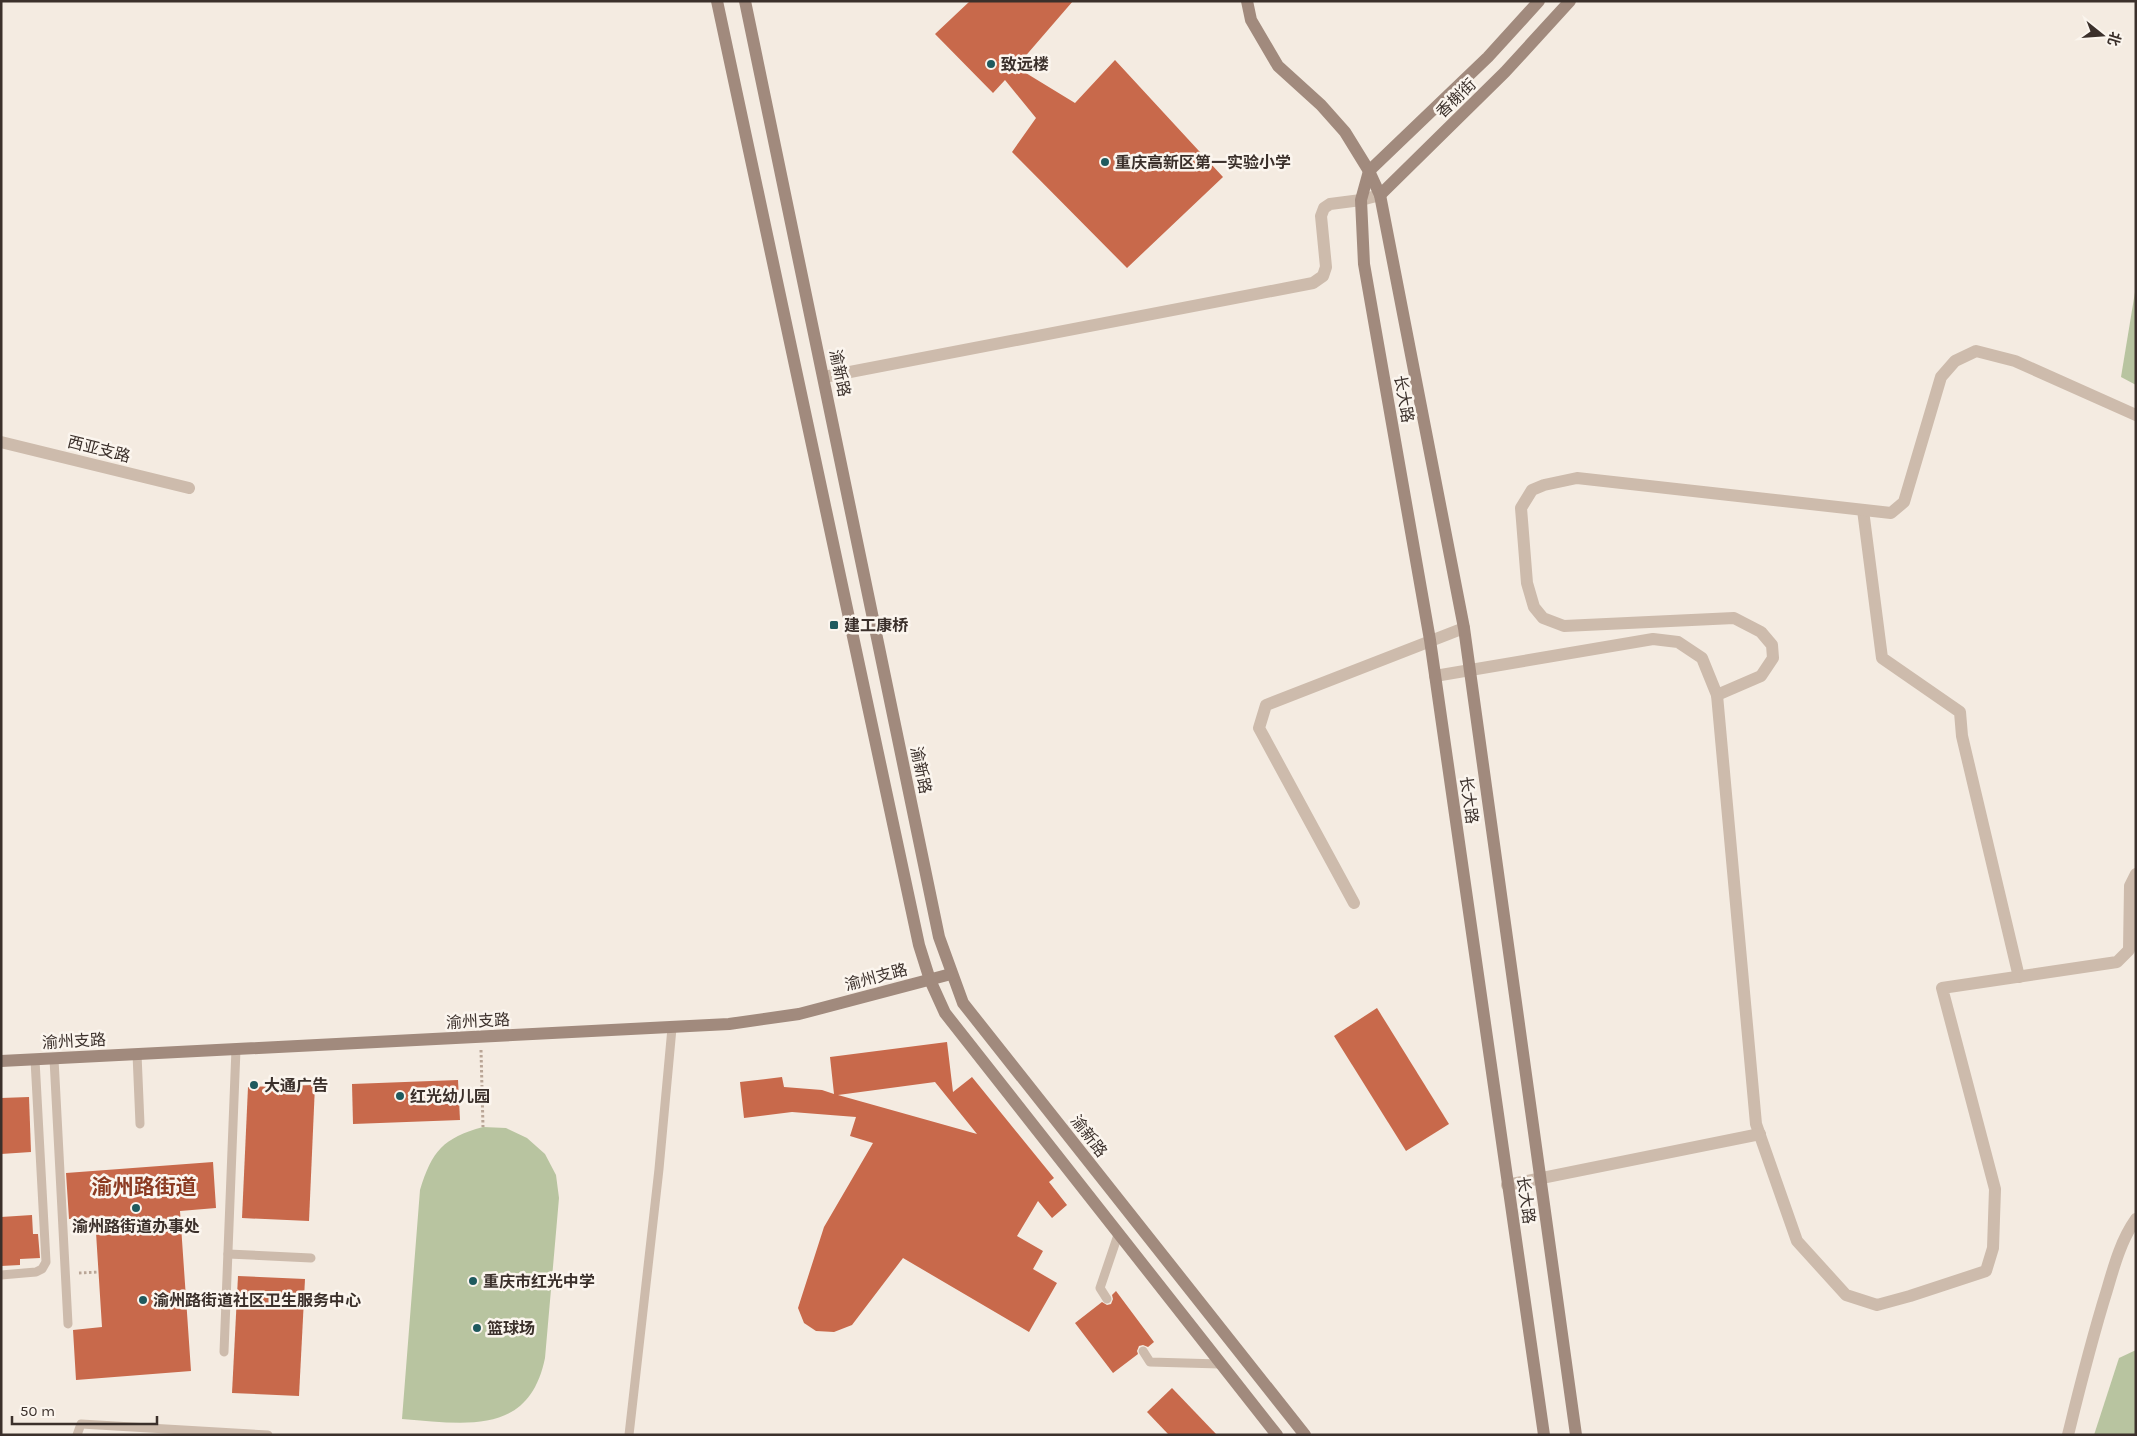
<svg xmlns="http://www.w3.org/2000/svg" width="2137" height="1436" viewBox="0 0 2137 1436" font-family="Karla,'Noto Sans SC',sans-serif">
<rect width="100%" height="100%" fill="#f4ebe1"/>
<g fill="#b8c4a0">
<path d="M2136,286V385L2121,377Z"/>
<path d="M483,1127L506,1128L527,1138L545,1154L556,1175L559,1198L545,1358C529,1436 467,1424 402,1419L420,1190C432,1151 443,1138 483,1127Z"/>
<path d="M2136,1350V1435H2094L2119,1358Z"/>
</g>
<g fill="#c8694b" fill-rule="evenodd">
<path d="M970,1H1073L1016,67L1075,103L1115,60L1223,177L1127,268L1012,152L1036,118L1005,80L993,93L935,34Z"/>
<path d="M1377,1008L1449,1124L1406,1151L1334,1036Z"/>
<path d="M947,1042L953,1092L972,1077L1054,1178L1049,1182L1067,1205L1052,1218L1038,1201L1017,1236L1043,1251L1033,1269L1057,1283L1029,1332L903,1258L852,1325L834,1332L816,1331L804,1323L798,1308L824,1227L873,1143L850,1136L856,1117L792,1112L744,1118L740,1082L782,1077L784,1087L822,1090L834,1094L830,1057ZM935,1082L977,1134L838,1095Z"/>
<path d="M458,1080L460,1120L353,1124L352,1084Z"/>
<path d="M315,1085L309,1221L242,1218L248,1087Z"/>
<path d="M29,1097L31,1152L1,1154V1098Z"/>
<path d="M213,1162L216,1208L180,1211L191,1371L76,1380L73,1330L102,1327L95,1217L69,1219L66,1173Z"/>
<path d="M32,1215L33,1234H38L40,1258L20,1259V1265L1,1266V1217Z"/>
<path d="M238,1276L305,1279L299,1396L232,1393Z"/>
<path d="M1116,1291L1154,1342L1148,1347L1143,1345L1139,1346L1137,1351L1138,1354L1113,1373L1075,1323L1102,1302L1107,1305L1111,1304L1113,1299L1112,1295Z"/>
<path d="M1172,1388L1217,1435H1169L1147,1412Z"/>
</g>
<g fill="none" stroke-linecap="round" stroke-linejoin="round">
<g stroke="#b9a596" stroke-width="3" stroke-dasharray="2.5 2.5" stroke-linecap="butt">
<path d="M481,1050L483,1127"/>
<path d="M79,1273L99,1272"/>
</g>
<g stroke="#cdbbac" stroke-width="9">
<path d="M137,1054L140,1124"/>
<path d="M54,1059L68,1324"/>
<path d="M228,1254L311,1258"/>
<path d="M1,1275L36,1272L42,1269L46,1262L35,1060"/>
<path d="M1107,1299L1100,1288L1118,1235"/>
<path d="M1143,1351L1150,1362L1220,1364"/>
<path d="M224,1352L236,1049"/>
<path d="M77,1435L81,1424L268,1435"/>
<path d="M629,1435L659,1169L672,1028"/>
</g>
<g stroke="#cdbbac" stroke-width="12">
<path d="M824,377L1313,283L1323,276L1326,267L1321,216L1324,208L1330,204L1361,200L1380,195"/>
<path d="M1,442L189,488"/>
<path d="M1863,510L1882,658L1960,712L1962,736L2019,977"/>
<path d="M1435,676L1653,639L1678,642L1702,658L1717,695L1756,1124L1797,1241L1846,1295L1877,1305L1910,1296L1986,1271L1993,1248L1995,1189L1942,988L2117,962L2129,950L2130,886L2136,874"/>
<path d="M1717,695L1761,676L1773,658L1772,645L1761,632L1734,618L1564,626L1543,618L1534,607L1527,583L1521,508L1532,490L1544,485L1577,478L1891,513L1904,502L1941,377L1955,361L1976,351L2015,361L2136,415"/>
<path d="M1354,903L1259,728L1266,705L1464,628"/>
<path d="M1507,1185L1760,1134"/>
<path d="M2068,1435C2080,1386 2092,1338 2107,1290C2114,1266 2121,1240 2136,1219"/>
</g>
<g stroke="#a18a7d" stroke-width="12">
<path d="M717,1L919,945L930,980L945,1013L1277,1435"/>
<path d="M745,1L939,937L963,1003L1305,1435"/>
<path d="M1247,1L1251,20L1278,66L1321,105L1345,132L1369,171L1380,195L1464,628L1576,1435"/>
<path d="M1539,1L1488,57L1369,171L1361,200L1364,264L1430,640L1544,1435"/>
<path d="M1380,195L1505,72L1570,1"/>
<path d="M1,1061L729,1024L799,1014L951,974"/>
</g>
</g>
<g fill="#1f5a5e" stroke="#fbf5ee" stroke-width="2">
<circle cx="991" cy="64" r="5"/>
<circle cx="1105" cy="162" r="5"/>
<rect x="829" y="620" width="10" height="10" rx="2.5"/>
<circle cx="254" cy="1085" r="5"/>
<circle cx="400" cy="1096" r="5"/>
<circle cx="136" cy="1208" r="5"/>
<circle cx="473" cy="1281" r="5"/>
<circle cx="143" cy="1300" r="5"/>
<circle cx="477" cy="1328" r="5"/>
</g>
<g text-anchor="middle" dominant-baseline="central" stroke-width="5" stroke-linejoin="round" paint-order="stroke">
<g font-size="16" font-weight="bold" fill="#3b302b" stroke="#fbf5ee" text-anchor="start">
<text x="1001" y="64">致远楼</text>
<text x="1115" y="162">重庆高新区第一实验小学</text>
<text x="844" y="625">建工康桥</text>
<text x="264" y="1085">大通广告</text>
<text x="410" y="1096">红光幼儿园</text>
<text x="136" y="1226" text-anchor="middle">渝州路街道办事处</text>
<text x="483" y="1281">重庆市红光中学</text>
<text x="153" y="1300">渝州路街道社区卫生服务中心</text>
<text x="487" y="1328">篮球场</text>
</g>
<g font-size="16" fill="#3b302b" stroke="#fbf5ee">
<text transform="translate(1456 98) rotate(-44)">香榭街</text>
<text transform="translate(840 373) rotate(78)">渝新路</text>
<text transform="translate(1404 399) rotate(80)">长大路</text>
<text transform="translate(99 449) rotate(14)">西亚支路</text>
<text transform="translate(921 770) rotate(78)">渝新路</text>
<text transform="translate(1469 800) rotate(82)">长大路</text>
<text transform="translate(876 977) rotate(-15)">渝州支路</text>
<text transform="translate(478 1021) rotate(-3)">渝州支路</text>
<text transform="translate(74 1041) rotate(-3)">渝州支路</text>
<text transform="translate(1089 1136) rotate(52)">渝新路</text>
<text transform="translate(1526 1200) rotate(82)">长大路</text>
</g>
<g font-size="21" font-weight="bold" fill="#8c3b22" stroke="#fbf5ee">
<text x="144" y="1187">渝州路街道</text>
</g>
</g>
<rect width="2137" height="1436" fill="none" stroke="#3b302b" stroke-width="5"/>
<g transform="translate(2102 35) rotate(107)" stroke="#fbf5ee" stroke-width="4" paint-order="stroke">
<path d="M0-4L9 19L0 12L-9 19Z" fill="#3b302b"/>
<text y="-8" font-size="14" font-weight="bold" text-anchor="middle" fill="#3b302b">北</text>
</g>
<path d="M12 1416v8h145v-8" fill="none" stroke="#3b302b" stroke-width="2.5"/>
<text x="20" y="1416" font-size="15" fill="#3b302b" stroke="#fbf5ee" stroke-width="4" paint-order="stroke">50 m</text>
</svg>
